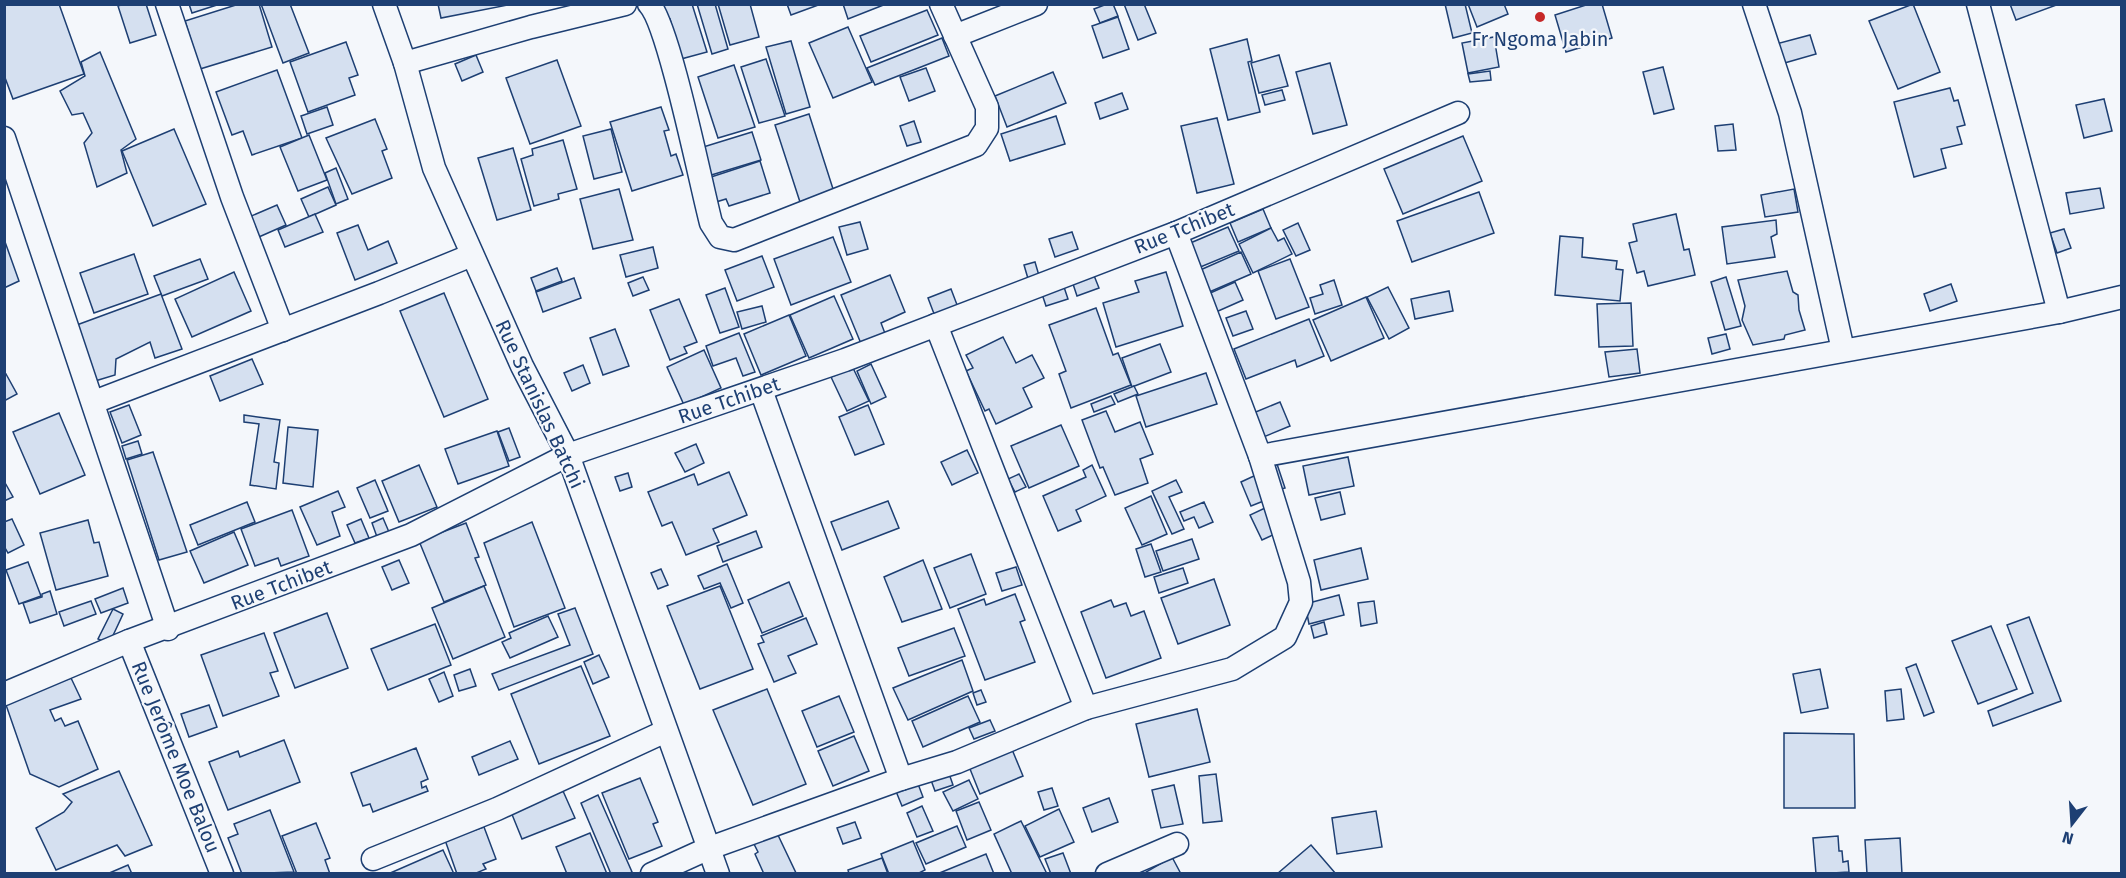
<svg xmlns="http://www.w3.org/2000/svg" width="2126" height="878" viewBox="0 0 2126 878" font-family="'Fira Sans',sans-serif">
<rect width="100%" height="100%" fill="#f4f7fb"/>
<g fill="#d5e0f0" stroke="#1d3f73" stroke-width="1.5">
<path d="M4,4H59L84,74L13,99L4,75Z"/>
<path d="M124,4H146L156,35L130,43L118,6Z"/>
<path d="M189,4H220L192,13Z"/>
<path d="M239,4H259L272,47L200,69L185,21Z"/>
<path d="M261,4H290L309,53L283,63Z"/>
<path d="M438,4H508V5L441,18Z"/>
<path d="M661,4H692L707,52L681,59L670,19L666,21Z"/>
<path d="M697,4H715L728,49L712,54Z"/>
<path d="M718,4H750L759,37L730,45Z"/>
<path d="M787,4H821L791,15Z"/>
<path d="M843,4H886L848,19Z"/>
<path d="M1107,4H1113L1118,16L1100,23L1094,9Z"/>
<path d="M1124,4H1144L1156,33L1138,40Z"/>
<path d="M1445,4H1465L1472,33L1453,38Z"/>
<path d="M1468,4H1504L1508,14L1477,27Z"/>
<path d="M1589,4H1602L1612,38L1566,52L1555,15Z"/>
<path d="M1913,4L1940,72L1898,89L1869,21Z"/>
<path d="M2010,4H2059L2016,20Z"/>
<path d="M927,10L938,35L871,62L860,36Z"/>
<path d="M1118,17L1129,49L1103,58L1092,26Z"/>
<path d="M848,27L872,82L833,98L809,43Z"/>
<path d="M1810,35L1816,54L1781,64L1776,44Z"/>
<path d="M1494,37L1499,67L1468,73L1462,43Z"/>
<path d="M942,38L949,56L875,85L867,68Z"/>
<path d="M1247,39L1252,61L1248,62L1260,112L1228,120L1210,49Z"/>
<path d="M791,41L810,107L786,114L766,47Z"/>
<path d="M346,42L358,75L349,78L355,95L308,112L290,62Z"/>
<path d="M100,52L136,139L121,150L127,173L97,187L84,143L92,133L83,113L72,115L60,91L85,76L81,62Z"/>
<path d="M476,55L483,72L462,81L455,64Z"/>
<path d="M1279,55L1288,86L1259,93L1251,63Z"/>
<path d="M766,59L785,116L759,123L741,67Z"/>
<path d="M557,60L581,126L530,144L506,78Z"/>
<path d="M1330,63L1347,125L1313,134L1296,72Z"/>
<path d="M734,65L755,127L718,138L698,77Z"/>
<path d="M1663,67L1674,109L1654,114L1643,72Z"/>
<path d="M926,68L935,91L909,101L900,77Z"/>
<path d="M277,70L302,138L252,155L243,131L232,135L216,92Z"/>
<path d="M1490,71L1491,80L1470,82L1468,74Z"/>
<path d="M1053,72L1066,103L1007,127L995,96Z"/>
<path d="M1950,88L1954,101L1958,100L1965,125L1957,127L1962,144L1941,149L1946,168L1914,177L1894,102Z"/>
<path d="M1282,90L1285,100L1265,105L1262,95Z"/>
<path d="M1122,93L1128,109L1100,119L1095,103Z"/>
<path d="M2104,99L2112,131L2084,138L2076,105Z"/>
<path d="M327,107L333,125L307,134L301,116Z"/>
<path d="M661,107L669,130L664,131L671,156L676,154L683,175L632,191L610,122Z"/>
<path d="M809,114L834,192L800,202L775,125Z"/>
<path d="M1056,116L1065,144L1010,161L1001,134Z"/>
<path d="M1217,118L1234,184L1197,193L1181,126Z"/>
<path d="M375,119L387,149L382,151L392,178L352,194L326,138Z"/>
<path d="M914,121L921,142L907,146L900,126Z"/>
<path d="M1733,124L1736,150L1718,151L1715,126Z"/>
<path d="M174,129L206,204L153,226L122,151Z"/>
<path d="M611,129L622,172L594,179L583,136Z"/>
<path d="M752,132L761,160L708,176L700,148Z"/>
<path d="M309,135L327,180L298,191L280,147Z"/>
<path d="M1463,136L1482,181L1403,214L1384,169Z"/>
<path d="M563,140L577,189L558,194L559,199L534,206L521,159L533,155L532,149Z"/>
<path d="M513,148L531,210L497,220L478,158Z"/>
<path d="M760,161L770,193L729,206L726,199L716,202L708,178Z"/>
<path d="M336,168L348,199L336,204L325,173Z"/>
<path d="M328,187L336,205L309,217L301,199Z"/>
<path d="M2100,188L2104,208L2070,214L2066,193Z"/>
<path d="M619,189L633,240L593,249L580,199Z"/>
<path d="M1794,189L1798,212L1765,217L1761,195Z"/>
<path d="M1479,192L1494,233L1412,262L1397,221Z"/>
<path d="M277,205L286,225L252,240L242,220Z"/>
<path d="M1263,209L1271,228L1238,242L1230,223Z"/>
<path d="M315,214L323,232L285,247L278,230Z"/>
<path d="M1676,214L1684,250L1689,249L1695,275L1648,286L1644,271L1637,273L1629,243L1637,241L1633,224Z"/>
<path d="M1776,220L1777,234L1771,237L1775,257L1727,264L1722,227Z"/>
<path d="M860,222L868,249L847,255L839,227Z"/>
<path d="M1298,223L1310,250L1296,256L1283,230Z"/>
<path d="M358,225L368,250L388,241L397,263L355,280L337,233Z"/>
<path d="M1228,227L1239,251L1198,268L1188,244Z"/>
<path d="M1271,228L1278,241L1284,238L1292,254L1253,273L1239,244Z"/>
<path d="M2064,229L2071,248L2057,253L2050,233Z"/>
<path d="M1072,232L1078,249L1055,257L1049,239Z"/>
<path d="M1560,236L1583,238L1582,257L1617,261L1616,269L1623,270L1620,301L1555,295Z"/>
<path d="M833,237L851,282L791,305L774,259Z"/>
<path d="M4,239L19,281L4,288Z"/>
<path d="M653,247L658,268L626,277L620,255Z"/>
<path d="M1241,252L1251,274L1207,293L1198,271Z"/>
<path d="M134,254L148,294L94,313L80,273Z"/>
<path d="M762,256L774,287L737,301L725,270Z"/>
<path d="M200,259L208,279L162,296L154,276Z"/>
<path d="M1290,259L1309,307L1276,319L1258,271Z"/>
<path d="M1035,262L1040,279L1029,282L1024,265Z"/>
<path d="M557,268L562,281L536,291L531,278Z"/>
<path d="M1787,271L1793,292L1798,295L1799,310L1805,330L1785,335L1784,339L1753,345L1742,320L1745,306L1738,280Z"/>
<path d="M234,272L251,311L192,337L175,299Z"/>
<path d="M1166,272L1183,326L1116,347L1103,303L1139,292L1135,281Z"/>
<path d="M1093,273L1099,288L1077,296L1072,281Z"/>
<path d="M890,275L905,312L881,323L886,336L862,346L841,295Z"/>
<path d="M643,277L649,290L633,296L628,283Z"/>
<path d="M1726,277L1741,326L1725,330L1711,282Z"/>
<path d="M574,278L581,298L543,312L536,292Z"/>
<path d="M1334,280L1342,305L1315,314L1310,298L1323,294L1320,285Z"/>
<path d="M1235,282L1243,300L1216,312L1208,294Z"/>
<path d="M1063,284L1068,299L1046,306L1041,291Z"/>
<path d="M1951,284L1957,301L1930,311L1924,294Z"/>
<path d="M1388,287L1409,328L1389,339L1367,297Z"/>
<path d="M725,288L739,327L720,333L706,295Z"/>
<path d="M951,289L959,310L936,319L928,298Z"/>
<path d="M1449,291L1453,311L1415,319L1411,299Z"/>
<path d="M444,293L488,399L444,417L400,311Z"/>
<path d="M161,294L182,349L155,358L150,342L116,359L115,375L95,381L74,326Z"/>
<path d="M834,296L853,339L809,358L790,315Z"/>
<path d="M1366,297L1384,338L1331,361L1313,320Z"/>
<path d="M679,299L697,342L684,347L687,353L670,360L650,310Z"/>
<path d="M1631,303L1633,346L1599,347L1597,304Z"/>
<path d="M762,306L766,322L742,329L737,312Z"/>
<path d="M1096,308L1113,355L1118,353L1131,385L1071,408L1059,374L1066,371L1049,325Z"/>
<path d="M1246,311L1253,329L1233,336L1226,318Z"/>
<path d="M789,315L806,356L761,375L744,334Z"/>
<path d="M1309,319L1324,356L1297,367L1295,360L1246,379L1234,349Z"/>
<path d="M615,329L629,366L603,375L590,338Z"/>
<path d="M739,333L755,372L743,376L736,358L713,366L706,346Z"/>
<path d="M1726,334L1730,349L1712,354L1708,338Z"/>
<path d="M1003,337L1016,363L1032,355L1044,378L1023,388L1032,407L996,424L989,409L985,411L966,371L973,368L966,355Z"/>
<path d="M1160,344L1171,372L1132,387L1122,358Z"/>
<path d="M1637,349L1640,373L1609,377L1605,352Z"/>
<path d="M704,350L721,388L684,405L667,367Z"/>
<path d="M252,359L263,384L220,401L210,376Z"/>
<path d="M871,364L886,397L871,404L857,371Z"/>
<path d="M583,365L590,383L572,391L564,373Z"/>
<path d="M853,368L869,401L847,411L831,377Z"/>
<path d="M1206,373L1217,404L1146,427L1136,396Z"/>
<path d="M6,374L17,394L4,401V375Z"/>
<path d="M1134,386L1138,394L1118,402L1114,394Z"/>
<path d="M1111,396L1115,404L1094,412L1091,404Z"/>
<path d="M1280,402L1290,426L1261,438L1251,414Z"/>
<path d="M129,405L141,435L122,443L110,412Z"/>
<path d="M868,405L884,444L855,455L839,417Z"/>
<path d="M1106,411L1115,432L1140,422L1153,454L1140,459L1148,483L1115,495L1103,467L1100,468L1082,420Z"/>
<path d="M59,413L85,475L40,494L13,432Z"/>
<path d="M244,415L280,420L274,462L279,463L276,489L250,485L259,424L244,422Z"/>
<path d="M1061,425L1079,466L1029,488L1011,446Z"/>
<path d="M288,427L318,430L313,487L283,483Z"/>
<path d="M509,428L520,457L509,461L498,432Z"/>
<path d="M497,431L509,466L458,484L445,449Z"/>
<path d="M138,441L142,454L126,459L122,446Z"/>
<path d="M696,444L704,463L685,472L675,453Z"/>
<path d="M967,450L978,473L952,485L941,462Z"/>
<path d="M153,452L187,552L159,560L127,460Z"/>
<path d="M1348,457L1354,486L1309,495L1303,466Z"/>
<path d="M1275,458L1285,488L1277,490L1268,461Z"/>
<path d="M419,465L437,507L399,522L382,481Z"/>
<path d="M1092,465L1106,496L1076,510L1081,521L1058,531L1043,496L1086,477L1083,470Z"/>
<path d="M729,472L747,515L713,529L719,542L686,555L672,522L662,526L648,492L694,474L698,485Z"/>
<path d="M628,473L632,487L620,491L615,477Z"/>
<path d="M1019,474L1026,487L1015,492L1008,479Z"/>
<path d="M1256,475L1266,500L1251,506L1241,482Z"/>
<path d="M375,480L388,511L370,518L357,488Z"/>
<path d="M1176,480L1182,492L1169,497L1184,529L1172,534L1152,491Z"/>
<path d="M4,481L13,497L4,501Z"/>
<path d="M338,491L345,507L332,512L340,536L317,545L300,507Z"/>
<path d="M1340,492L1345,514L1321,520L1315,498Z"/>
<path d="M1151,496L1167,534L1142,545L1125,508Z"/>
<path d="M888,501L899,528L842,550L831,522Z"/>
<path d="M247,502L255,522L198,545L190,525Z"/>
<path d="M1204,502L1213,522L1199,528L1194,517L1184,521L1180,512Z"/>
<path d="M1265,508L1277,533L1262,540L1250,515Z"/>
<path d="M292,510L309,556L281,566L278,558L255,566L241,529Z"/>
<path d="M383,518L389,532L377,537L372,523Z"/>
<path d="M12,519L24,545L8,553L4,546V522Z"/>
<path d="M361,519L369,538L355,543L347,525Z"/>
<path d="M88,520L94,543L99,542L108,576L56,590L40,533Z"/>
<path d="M532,522L565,608L514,627L484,543Z"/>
<path d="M466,523L479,557L475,558L486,585L444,602L419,541Z"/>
<path d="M756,531L762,547L723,562L717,546Z"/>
<path d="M234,532L248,565L204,583L190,551Z"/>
<path d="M1192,539L1199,559L1163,571L1156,551Z"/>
<path d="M1151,544L1161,572L1145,577L1136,549Z"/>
<path d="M1361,548L1368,579L1321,590L1314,560Z"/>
<path d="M971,554L986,594L950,608L934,568Z"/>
<path d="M399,560L409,583L392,590L382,567Z"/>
<path d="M923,560L942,609L902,622L884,577Z"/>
<path d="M28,562L41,596L19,604L6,570Z"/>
<path d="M727,564L743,603L731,608L720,583L704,589L698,576Z"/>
<path d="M1016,567L1022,585L1002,591L996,573Z"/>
<path d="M1183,568L1188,583L1159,593L1154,577Z"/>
<path d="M661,569L668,585L658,589L651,573Z"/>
<path d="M1214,579L1230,625L1178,644L1161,598Z"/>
<path d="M789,582L803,616L762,633L748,600Z"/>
<path d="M484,586L505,637L453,659L432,608Z"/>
<path d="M720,586L753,669L700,689L667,606Z"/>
<path d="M123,588L128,603L101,613L95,599Z"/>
<path d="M50,591L57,614L30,623L23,603L42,597V594Z"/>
<path d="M1015,594L1025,620L1020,622L1035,662L985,680L958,609L984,599L986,605Z"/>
<path d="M1339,595L1344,615L1309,624L1305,604Z"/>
<path d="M1111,600L1114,607L1126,603L1131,616L1144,611L1161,658L1106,678L1081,612Z"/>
<path d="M91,601L96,614L64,626L59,612Z"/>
<path d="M1374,601L1377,623L1361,626L1358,603Z"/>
<path d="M575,608L593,654L499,690L492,674L570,645L558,614Z"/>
<path d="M113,609L123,614L109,644L98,639Z"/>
<path d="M327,613L348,668L295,688L274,633Z"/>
<path d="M548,616L558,637L510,658L502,642L511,638L509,633Z"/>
<path d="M2029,617L2061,701L1993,726L1988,711L2033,693L2007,625Z"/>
<path d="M806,618L817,644L788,656L796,673L774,682L758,644L764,642L761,636Z"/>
<path d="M1324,622L1327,634L1314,638L1311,626Z"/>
<path d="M435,624L451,665L388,690L371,649Z"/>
<path d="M1991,626L2017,689L1978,704L1952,641Z"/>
<path d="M954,628L965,656L909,676L898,648Z"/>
<path d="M264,633L278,671L270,673L279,696L223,716L201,655Z"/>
<path d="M599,655L609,677L593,684L584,662Z"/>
<path d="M962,660L973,691L908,720L893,688Z"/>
<path d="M1916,664L1934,712L1924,716L1906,668Z"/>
<path d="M581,666L610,736L539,764L511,694Z"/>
<path d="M470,669L476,686L459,691L454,675Z"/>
<path d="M1820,669L1828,708L1801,713L1793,674Z"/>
<path d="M444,672L453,696L439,702L429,679Z"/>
<path d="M71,678L81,699L50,710L55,721L61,718L65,726L78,721L98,769L59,787L30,774L5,702Z"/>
<path d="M767,689L806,784L753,805L713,710Z"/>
<path d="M1901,689L1904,719L1887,721L1885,691Z"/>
<path d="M981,690L986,702L977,705L973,693Z"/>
<path d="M839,696L854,732L817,747L802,711Z"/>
<path d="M968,696L980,722L923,747L912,721Z"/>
<path d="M209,705L217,727L189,737L181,714Z"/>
<path d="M1197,709L1210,762L1149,777L1136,724Z"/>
<path d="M990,720L995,731L974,739L969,728Z"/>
<path d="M1784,733L1854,734L1855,808H1784Z"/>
<path d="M854,736L869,771L833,786L818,751Z"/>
<path d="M284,740L300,782L228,810L209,762L238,751L240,757Z"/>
<path d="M510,741L518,759L479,775L472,757Z"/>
<path d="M1011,747L1023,776L980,794L968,764Z"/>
<path d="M416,748L428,779L421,782L422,788L426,786L428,791L373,812L370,804L363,806L351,773Z"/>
<path d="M946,765L953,785L935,791L928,772Z"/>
<path d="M119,771L152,845L125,856L117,845L56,870L36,828L64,812L72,802L63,794Z"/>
<path d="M1216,774L1222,821L1203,823L1199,776Z"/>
<path d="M915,776L923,797L902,806L893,784Z"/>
<path d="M640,778L658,822L653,824L662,846L629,859L602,793Z"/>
<path d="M969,780L978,799L953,811L943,792Z"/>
<path d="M1174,785L1183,824L1161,828L1152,790Z"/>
<path d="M1052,788L1058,806L1044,810L1038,792Z"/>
<path d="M563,791L575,818L522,839L511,812Z"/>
<path d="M598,795L632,872L628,874H611L581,803Z"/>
<path d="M1109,798L1118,822L1092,832L1083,808Z"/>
<path d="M979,802L991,830L967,840L956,811Z"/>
<path d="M922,806L933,831L917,837L907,813Z"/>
<path d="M1059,809L1074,842L1040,857L1025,826Z"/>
<path d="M270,810L294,872L242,874L228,838L238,834L234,824Z"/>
<path d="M1376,811L1382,847L1337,854L1332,818Z"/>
<path d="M1021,821L1046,872L1043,874H1012L994,834Z"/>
<path d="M855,822L861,838L843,844L837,828Z"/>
<path d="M316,823L330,858L325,860L330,874H297L282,836Z"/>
<path d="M957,826L966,847L926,864L916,843Z"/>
<path d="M484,827L496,859L483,864L486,869L474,874H457L445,840Z"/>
<path d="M590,833L607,874H567L556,847Z"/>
<path d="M777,833L796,873L794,874H764L755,854L758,852L754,844Z"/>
<path d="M1838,836L1839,851H1842L1843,862L1848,861L1849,872L1816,874L1813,838Z"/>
<path d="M1900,838L1902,874H1867L1865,840Z"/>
<path d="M913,841L925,870L917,874H889L881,854Z"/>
<path d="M1311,845L1336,874H1277Z"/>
<path d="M443,850L454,874H388Z"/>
<path d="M1063,853L1071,874H1051L1045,859Z"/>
<path d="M986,854L994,874H937Z"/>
<path d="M1172,857L1181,874H1144L1146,872Z"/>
<path d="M882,858L888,874H849L848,870Z"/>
<path d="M128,865L132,874H107Z"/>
</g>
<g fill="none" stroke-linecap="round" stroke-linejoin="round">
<g stroke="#1d3f73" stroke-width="25">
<g id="street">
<path d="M167,4L232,197L283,330"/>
<path d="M384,4L405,63L434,168L522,366L568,455L718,874"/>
<path d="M649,4C669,25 701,185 711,223L720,237L734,240L976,145L987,128V107L941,4"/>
<path d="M1754,4L1790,113L1843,350"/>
<path d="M1978,4L2059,312"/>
<path d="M955,36L1036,4"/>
<path d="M405,63L531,27L625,4"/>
<path d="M4,138L168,629"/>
<path d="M936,325L1086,708"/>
<path d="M761,390L901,779"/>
<path d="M94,402L379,293L472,255"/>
<path d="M1260,456L2059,312L2122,297"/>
<path d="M129,641L222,874"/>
<path d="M4,694L129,641L411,535L568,455L845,360L1176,233L1458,113"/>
<path d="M373,859L497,809L666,731"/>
<path d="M652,874L707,849L901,779L957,762L1086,708L1232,669L1285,637L1301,602L1299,582L1260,456L1176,233"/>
<path d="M1107,874L1177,844"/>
</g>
</g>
<use href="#street" stroke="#f4f7fb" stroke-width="22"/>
</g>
<circle fill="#c62828" stroke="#f4f7fb" stroke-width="2" cx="1540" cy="17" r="6"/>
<g text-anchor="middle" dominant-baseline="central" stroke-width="4.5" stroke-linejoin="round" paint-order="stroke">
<g font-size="20" fill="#1d3f73" stroke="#f4f7fb">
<text x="1540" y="39">Fr Ngoma Jabin</text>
</g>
<g font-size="20" fill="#1d3f73" stroke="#f4f7fb">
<text transform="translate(1184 228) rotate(-22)">Rue Tchibet</text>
<text transform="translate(729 400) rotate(-19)">Rue Tchibet</text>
<text transform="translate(540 404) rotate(65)">Rue Stanislas Batchi</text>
<text transform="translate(281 585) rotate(-21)">Rue Tchibet</text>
<text transform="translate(176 757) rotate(68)">Rue Jerôme Moe Balou</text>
</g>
</g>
<rect width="2126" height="878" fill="none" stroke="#1d3f73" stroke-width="12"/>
<g transform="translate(2072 824) rotate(197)" stroke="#f4f7fb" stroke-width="4.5" paint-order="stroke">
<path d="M0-4.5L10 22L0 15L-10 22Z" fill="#1d3f73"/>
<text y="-9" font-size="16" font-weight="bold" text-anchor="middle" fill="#1d3f73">N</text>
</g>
</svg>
